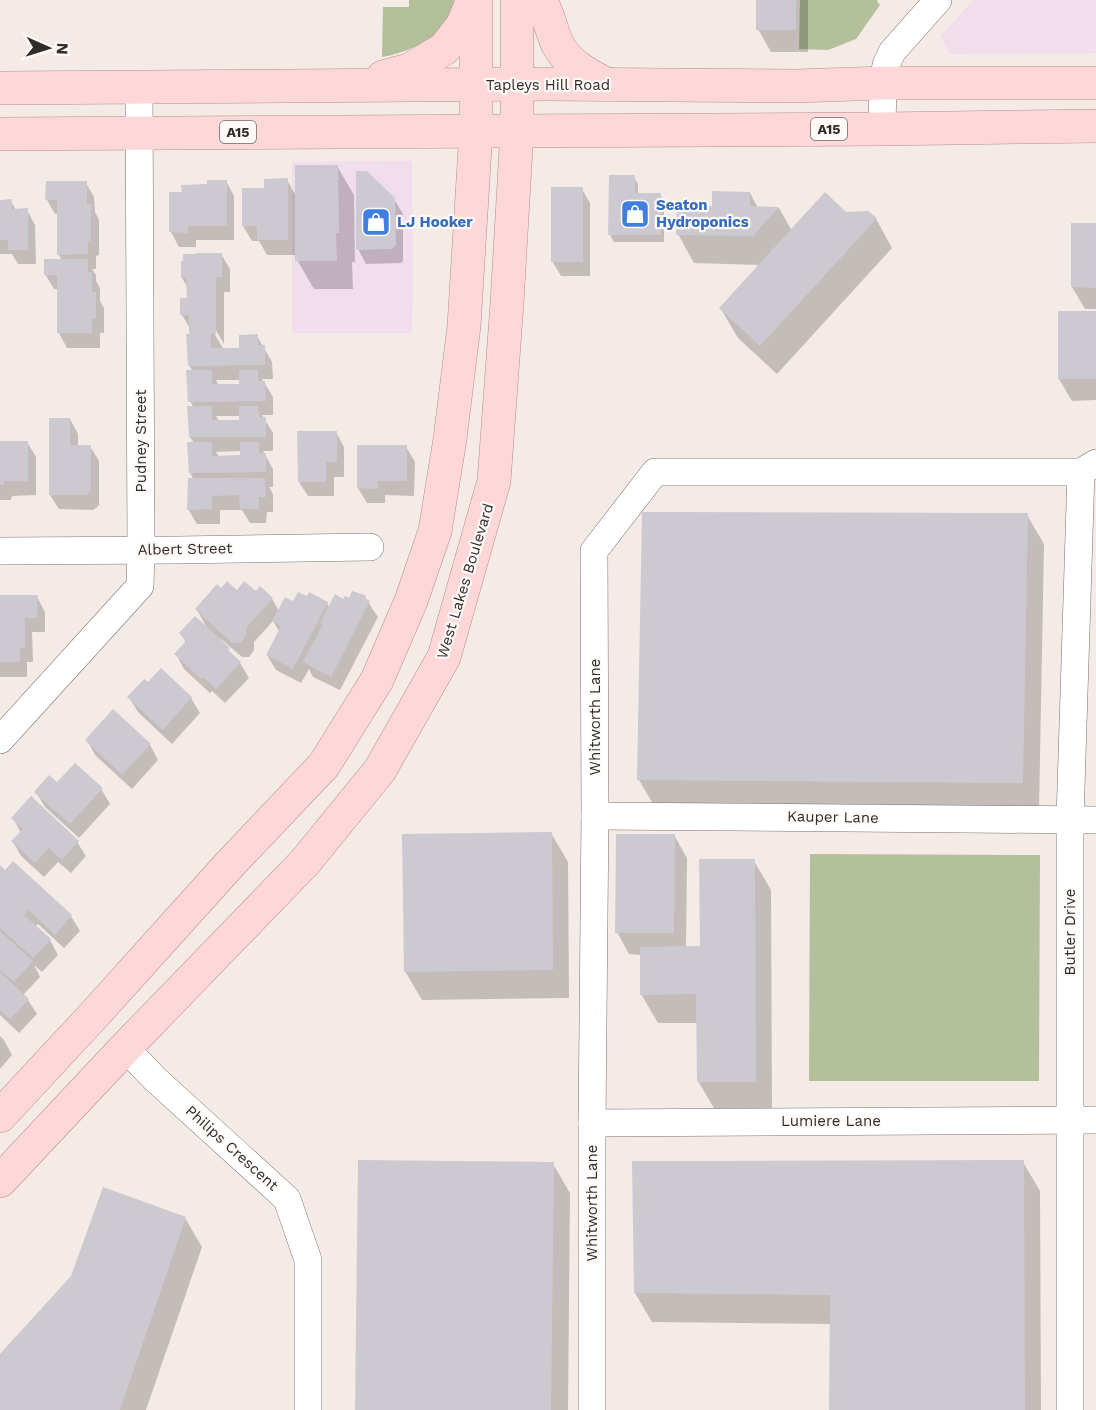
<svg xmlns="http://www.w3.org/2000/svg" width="1096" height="1410" viewBox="0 0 1096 1410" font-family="'Work Sans',sans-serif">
<rect width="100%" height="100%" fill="#f4ebe7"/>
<g fill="#f1ddec">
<path d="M973,0H1096V53L949,54L941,36Z"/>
<path d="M412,161L413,275L412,333H292V162Z"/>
</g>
<g fill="#b4bf9c">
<path d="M409,0H454C452,8 450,15 446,22C435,42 403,53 382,57L383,7H409Z"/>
<path d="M800,0H878L877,1L880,5L856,39L828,50L799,49Z"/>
<path d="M810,854L1040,855L1039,1081H809Z"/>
</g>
<g fill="#0003" fill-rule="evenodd">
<path d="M758,0H808V52H771L758,29Z"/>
<path d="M337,166L354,195L355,262H352L353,289H314L297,260V255H267L259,241H252L243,226L266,190L287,180L296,196Z"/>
<path d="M610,177H634L638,184V194H660L664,201V242H614L610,235Z"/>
<path d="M226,181L234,196V240H196V247H179L171,232L183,193Z"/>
<path d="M86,183L94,197L95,212L99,220V255L96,256V269H92L96,275V281L100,288V301L104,308V333H100V348H67L59,333V289H54L45,274L62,260L58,254V214H55L47,200Z"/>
<path d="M582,189L590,203V276H561L552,261Z"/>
<path d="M750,193L758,208H779L792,231L846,213L876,219L892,248L777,374L738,338L721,309L761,265L694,263L678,234L713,207Z"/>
<path d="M394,199L403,214V261L401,263L366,264L358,249Z"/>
<path d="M0,201H11L16,210H27L35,225L36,264H18L12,254H0Z"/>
<path d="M1096,224V309H1085L1072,287Z"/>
<path d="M221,254L230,269V292H224V344L214,327L211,328L224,350H240L257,336L272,362L273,379H262L273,397V415H262L273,433V451H263L273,469V487H269L273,494V512H267L266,523H250L242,510H220V524H197L188,509L194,480L190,473L194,443L190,437V423L194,408L190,401L193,372L189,365L191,330L182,315L188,300V288L182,278ZM216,380H241V385L219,386ZM216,416H241V421H219ZM241,451V457H219L216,452Z"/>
<path d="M1096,312V400L1072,401L1059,379Z"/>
<path d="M70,419L78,434V446H90L99,461V505L96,508L93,510L59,509L50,495Z"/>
<path d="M336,432L344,447V477H334V496H308L299,482Z"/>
<path d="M0,442H27L36,457V495L12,496L11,500H0Z"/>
<path d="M359,446L406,447L415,462L414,496L385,495V503H367L358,488Z"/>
<path d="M1027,515L1044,544L1039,811L656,809L639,780Z"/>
<path d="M221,590L256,593L272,599L279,611L294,603H327L330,608L344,601L364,596L378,617L340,690L313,677L309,669L301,683L276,670L267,655L279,631L273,621L254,642V650L249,657H242L221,639L219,641L240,663L249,678L225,703L212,691L210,693L184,669L176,654L186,643L181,634L207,628L197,610Z"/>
<path d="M0,597H37L45,612V632H32L33,662H27V677H0Z"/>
<path d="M161,670L191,698L200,713L172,744L138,712L129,697L148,685Z"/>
<path d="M87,740L150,745L158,760L132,789L95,755Z"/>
<path d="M57,784L101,789L110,804L79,838L45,807L36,792Z"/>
<path d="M13,818L77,842L86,856L71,873L58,862L44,877L21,856L13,842L21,833Z"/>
<path d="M551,833L568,862L569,998L422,1000L405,971Z"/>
<path d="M674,835L687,858L686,948H701L754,861L771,890L772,1110H715L698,1081V1023H658L641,994V955L629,954L617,932Z"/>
<path d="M13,863L71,916L80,931L64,948L38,924L35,927L50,940L58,955L42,972L34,965L40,977L23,995L28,1000L37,1014L19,1033L0,1015V867L5,872Z"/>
<path d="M0,1036L4,1040L12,1055L0,1069Z"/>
<path d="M1023,1162L1040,1191L1041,1410H830L831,1324L652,1322L635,1293Z"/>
<path d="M553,1164L570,1193L568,1410H357Z"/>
<path d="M185,1218L202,1247L146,1410H0V1356L73,1277Z"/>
</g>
<g fill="#cdc9d1">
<rect x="756" y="0" width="40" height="30"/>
<path d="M295,165H338L339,233H336L337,261H295Z"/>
<path d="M356,171H367L395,198L396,245L392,249L356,250Z"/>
<path d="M609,175H635V193H661V235H608Z"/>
<path d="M288,178V240H257V226H242V188H264V179Z"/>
<path d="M207,180H227V226H188V233L169,232V192H182L181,185L207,184Z"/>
<path d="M46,181H87V204H91V241H88V254L57,255V200H45Z"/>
<rect x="551" y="187" width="32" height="75"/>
<path d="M712,191L750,192V206L779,207L753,236L676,235L677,205L712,206Z"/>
<path d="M825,192L846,212L868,211L877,218L760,346L719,308Z"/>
<path d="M12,199V209L28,208V250H8V240H0V200Z"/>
<path d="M1071,223H1096V288L1071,287Z"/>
<path d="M196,253H222V277H216V334H211V348H239V335L258,334V345H265V365L188,366L186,334H189V315H180V298H187L186,278H181V261H183V254H196Z"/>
<path d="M44,259H88V272H92V292H96V319H92V333H57V275H44Z"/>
<rect x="1058" y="311" width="38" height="68"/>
<path d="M186,370H212V384H239V370H258V381H265L266,401L188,402Z"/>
<path d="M187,406H212V420H239V406H258L259,417H266V437H189Z"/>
<path d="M49,418H70V445H91V490L88,494L84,495H49Z"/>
<path d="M297,431H337V462H326V482H298Z"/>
<path d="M0,441H28V481H4V485H0Z"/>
<path d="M187,442H212V456L240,455V442H259V453H266V472L189,473Z"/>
<path d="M357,445H407V481H378V489L357,488Z"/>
<path d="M188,478H265L266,497H259V509H240L239,495L212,496V509L187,510Z"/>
<path d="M642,512L1028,513L1023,783L637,780Z"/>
<path d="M227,581L237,590L244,581L256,591L260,586L273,598L247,627L246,635L240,643H232L195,609L217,584L221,588Z"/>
<path d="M352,591L365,595L366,599L370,601L331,677L303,662L323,624L320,623L335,594L343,599L345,596L349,598Z"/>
<path d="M298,592L307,596L309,592L328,602L293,669L266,655L281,626L272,621L285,597L293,601Z"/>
<path d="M0,595H38L37,618H25V648H20V662H0Z"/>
<path d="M195,616L230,648L228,650L241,662L216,689L203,677L201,679L174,654L186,641L179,633Z"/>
<path d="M161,668L192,697L163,730L127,697L144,679L148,682Z"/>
<path d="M113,709L151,744L122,775L85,740Z"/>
<path d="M75,763L103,788L70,824L34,792L49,775L57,782Z"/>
<path d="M31,796L79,841L62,860L49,848L35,863L11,841L23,829L11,818Z"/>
<path d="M552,832L553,970L404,972L402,834Z"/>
<path d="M616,834H675L674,933H615Z"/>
<path d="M699,859H755L756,1082H697L696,994L640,995V947L700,946Z"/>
<path d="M13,861L72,915L55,935L29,910L24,915L51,939L33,958L0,928V865L5,870Z"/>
<path d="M0,931L33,961L14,982L0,970Z"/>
<path d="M0,972L29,999L10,1019L0,1010Z"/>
<path d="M358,1160L554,1162L551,1410H355Z"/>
<path d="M1024,1160L1025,1410H829L830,1295L634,1293L632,1161Z"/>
<path d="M103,1187L186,1217L120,1410H0V1354L71,1276Z"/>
</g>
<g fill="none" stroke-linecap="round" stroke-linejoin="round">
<g stroke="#79716d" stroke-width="28">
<g id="minor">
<path d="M882,129L883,83L886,65L892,52L938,0"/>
<path d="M0,551L178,550L370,547"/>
<path d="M0,740L140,586L141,550L139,87"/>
<path d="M595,816L1096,820"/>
<path d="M125,1048L155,1079L287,1199L308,1260V1410"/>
<path d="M592,1123L1096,1120"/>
<path d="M592,1410V1123L595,816L594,551L655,472H1081"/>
<path d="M1070,1410V820L1081,472L1096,463"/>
</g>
</g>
<g stroke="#b58b8b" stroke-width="34">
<g id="major">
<path d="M540,0C549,14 551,31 558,45C568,64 588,75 606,84"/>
<path d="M383,77L409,70L444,49L462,26L473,0"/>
<path d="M0,88L548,84L796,86L883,83H1096"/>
<path d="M0,134L882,129L1096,126"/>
<path d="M0,1116L93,1016L230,864L324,765L377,680L411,601L435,531L450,439L464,326L476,131V0"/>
<path d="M0,1181L125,1048L305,862L380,770L444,657L494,481L507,303L517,131V0"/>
</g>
</g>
<use href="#minor" stroke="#fff" stroke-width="27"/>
<use href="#major" stroke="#fed8d9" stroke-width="33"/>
</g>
<defs>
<g id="shop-square" transform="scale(1.5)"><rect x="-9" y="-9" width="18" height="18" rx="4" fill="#3f7fe0" stroke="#fff9f7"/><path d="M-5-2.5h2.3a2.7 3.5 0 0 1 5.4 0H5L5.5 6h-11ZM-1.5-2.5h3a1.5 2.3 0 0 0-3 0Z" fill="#fff"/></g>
</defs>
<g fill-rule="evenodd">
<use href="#shop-square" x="635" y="214"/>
<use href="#shop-square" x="376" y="222"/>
</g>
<g text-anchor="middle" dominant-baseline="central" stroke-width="4.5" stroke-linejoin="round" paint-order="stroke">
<g fill="#fff9f7" stroke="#6d6a68" stroke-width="1.5">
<rect x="811" y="118" width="36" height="22" rx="4.5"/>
<rect x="220" y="121" width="36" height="22" rx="4.5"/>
</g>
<g font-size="14" font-weight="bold" fill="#2f2c2a">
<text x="829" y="129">A15</text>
<text x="238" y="132">A15</text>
</g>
<g font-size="15" fill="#2f2c2a" stroke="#fff9f7">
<text x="548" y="85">Tapleys Hill Road</text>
<text transform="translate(141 441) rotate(-90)">Pudney Street</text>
<text transform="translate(185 549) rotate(-1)">Albert Street</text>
<text transform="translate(465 581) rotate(-73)">West Lakes Boulevard</text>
<text transform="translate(595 717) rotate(-90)">Whitworth Lane</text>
<text transform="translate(833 817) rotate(1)">Kauper Lane</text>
<text transform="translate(1070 932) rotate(-90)">Butler Drive</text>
<text x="831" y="1121">Lumiere Lane</text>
<text transform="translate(232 1148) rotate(42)">Philips Crescent</text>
<text transform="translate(592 1203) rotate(-90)">Whitworth Lane</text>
</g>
<g font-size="15" font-weight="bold" fill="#366cbe" stroke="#fff9f7" text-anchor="start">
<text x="656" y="205">Seaton<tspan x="656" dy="17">Hydroponics</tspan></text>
<text x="397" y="222">LJ Hooker</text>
</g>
</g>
<g transform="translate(48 48) rotate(93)" stroke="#fff9f7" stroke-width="4.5" paint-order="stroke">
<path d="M0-4.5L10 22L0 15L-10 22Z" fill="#2f2c2a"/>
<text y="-9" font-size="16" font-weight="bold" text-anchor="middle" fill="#2f2c2a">N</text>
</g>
</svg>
